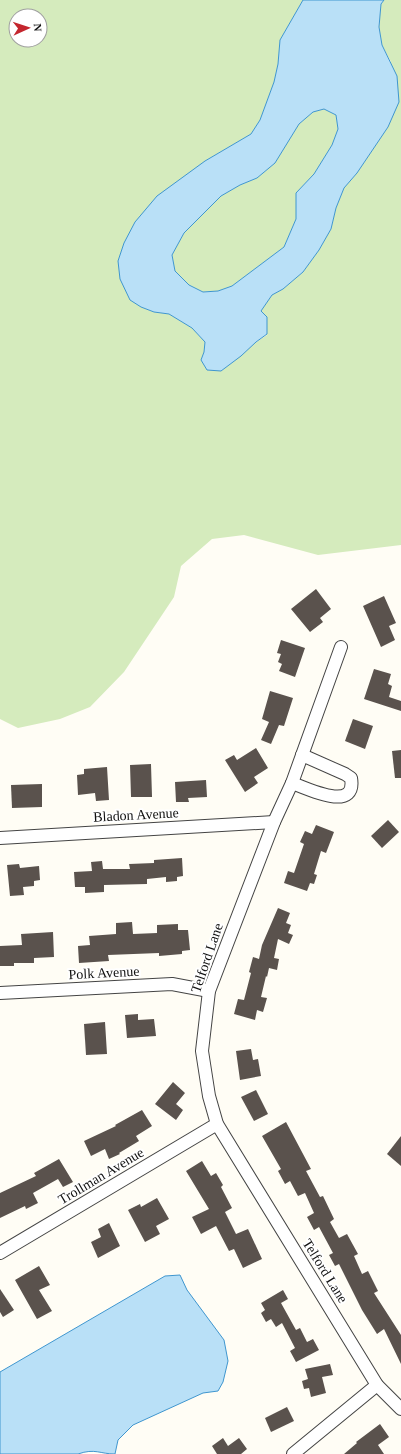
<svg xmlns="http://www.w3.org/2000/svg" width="401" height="1454" viewBox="0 0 401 1454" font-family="'Times New Roman',serif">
<rect width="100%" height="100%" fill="#fffdf5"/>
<g fill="#d5ebbd" fill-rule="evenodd">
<path d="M0,0H303L280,40L278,64L274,82L260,120L251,134L205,161L141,307L154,312L169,314L192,328L205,342L204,352L201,360L221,371C237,360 250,345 267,335L261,311L272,295L283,289L303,272L319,250L331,229L336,208L344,188L357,173L388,127L391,62L382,45L379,27L381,4L384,0H401V545L318,555L244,535L212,539L181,566L174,597L124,672L90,707L60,719L18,728L0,719ZM16,16H40V40H16Z"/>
<path d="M324,109L336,115L338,129L332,145L314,174L296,193V219L284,247L232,286L218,291L203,292L189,285L175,271L172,255L184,233L221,196L240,185L257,178L275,163L299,124L313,112Z"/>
</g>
<g fill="#b9e0f7" stroke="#3f96cf" fill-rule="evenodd">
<path d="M303,0H384L381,4L379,27L382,45L397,76L399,102L388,127L357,173L344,188L336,208L331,229L319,250L303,272L283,289L272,295L261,311L267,317V334L256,342L241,356L221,371L207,370L201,360L204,352L205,342L192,328L169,314L154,312L141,307L130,300L120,279L118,261L124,243L135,222L157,196L205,161L251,134L260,120L274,82L278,64L280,40ZM324,109L336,115L338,129L332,145L314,174L296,193V219L284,247L232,286L218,291L203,292L189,285L175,271L172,255L184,233L221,196L240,185L257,178L275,163L299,124L313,112Z"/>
<path d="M180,1275L187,1290L224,1340L228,1361L223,1382L218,1391L203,1393L133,1425L118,1440L115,1454C100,1454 95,1448 78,1454H0V1372L165,1276Z"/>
</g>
<g fill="#5a524d">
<path d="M316,589L331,609L320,618L323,622L310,632L291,609Z"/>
<path d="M384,596L396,623L389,626L395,640L381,647L363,606Z"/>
<path d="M281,640L305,648L295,677L279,671L282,664L278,662L281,654L277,653Z"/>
<path d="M374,669L391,674L388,684L392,686L389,697L401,701V711L364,699Z"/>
<path d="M270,691L293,698L284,726L279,725L271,744L261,740L269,722L262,719Z"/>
<path d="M353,719L373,726L365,749L345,741Z"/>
<path d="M256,748L268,768L254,777L258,783L245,792L225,760L234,755L237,760Z"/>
<path d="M401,750V778H395L392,751Z"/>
<path d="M151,764L152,797H131L130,765Z"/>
<path d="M107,767L109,800L96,801L95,793L78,795L77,775L84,774V769Z"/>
<path d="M206,780L207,797L188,798L189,802H176L175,782Z"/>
<path d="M42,784V807L12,808L11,785Z"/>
<path d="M388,820L399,832L382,848L371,836Z"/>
<path d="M316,825L334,832L326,853L321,851L314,874L317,875L314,884L310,883L307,891L284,883L288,871L294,873L304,844L300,842L305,831L312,834Z"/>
<path d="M182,858L183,876L177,877V881L166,882V877L147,879V884L104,885V892L85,893V887H75L74,872L92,871L91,862L102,861L103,869H130L129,864L154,863V860Z"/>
<path d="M19,864L20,868L39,866L40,880L34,881V886L23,887L24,895L10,896L7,865Z"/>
<path d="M278,908L290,913L286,923L291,925L288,933L293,935L289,944L278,939L274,958L279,959L277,970L269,968L267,977L266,976L261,997L267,998L263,1012L257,1010L255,1020L234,1014L238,999L244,1000L251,973L249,972L253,957L259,959L262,945Z"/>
<path d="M132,922L133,934L157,933V925L178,924V930H188L190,950L182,951V954L159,956V953L108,955L109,961L79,963L78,946L90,945L89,936L116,934V923Z"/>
<path d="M53,932L54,957L34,958V963H14V966H0V946L22,945L21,934Z"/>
<path d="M138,1014V1020L154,1019L156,1036L127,1038L125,1015Z"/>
<path d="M105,1022L107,1054L86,1055L84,1024Z"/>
<path d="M251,1049L253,1060L258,1059L261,1076L240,1080L236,1051Z"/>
<path d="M173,1082L185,1093L176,1104L183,1110L176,1120L155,1104Z"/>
<path d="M256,1090L268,1114L254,1121L241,1097Z"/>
<path d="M142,1110L152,1126L136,1136L139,1141L119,1153L120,1154L109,1159L105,1149L91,1156L84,1141L116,1126L115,1125Z"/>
<path d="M286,1122L311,1169L306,1171L320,1197L323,1196L334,1219L330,1222L339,1238L347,1234L358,1254L354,1256L362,1274L368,1271L378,1291L374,1293L401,1335V1364L384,1329L377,1334L362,1310L339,1264L335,1266L329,1255L333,1253L319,1227L314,1230L307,1217L314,1213L305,1193L298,1196L290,1181L285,1184L278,1171L281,1169L262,1136Z"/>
<path d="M401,1136V1166L387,1154Z"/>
<path d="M59,1159L73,1182L63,1187L58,1179L33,1193L38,1203L26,1209L25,1206L0,1218V1193L36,1176L34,1173Z"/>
<path d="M202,1161L211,1176L216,1173L223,1185L221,1187L232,1208L225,1212L236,1234L248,1229L262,1259L243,1268L234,1249L229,1251L216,1226L201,1234L192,1217L209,1209L186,1171Z"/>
<path d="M157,1198L169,1219L156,1226L160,1234L145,1242L128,1210L140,1204L141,1207Z"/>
<path d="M109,1223L120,1246L98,1258L91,1242L101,1237L98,1229Z"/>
<path d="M39,1266L50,1285L39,1290L52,1311L37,1319L15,1280Z"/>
<path d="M0,1289L14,1310L3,1317L0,1312Z"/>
<path d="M283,1290L288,1299L281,1303L296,1330L300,1328L307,1342L313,1339L319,1350L296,1362L290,1351L295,1348L282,1323L276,1327L271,1319L266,1322L261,1313L265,1310L261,1303Z"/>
<path d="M330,1364L333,1375L322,1377L326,1393L311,1397L309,1388L304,1389L302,1381L308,1379L305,1369Z"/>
<path d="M287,1407L294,1421L271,1432L265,1418Z"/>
<path d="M380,1424L389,1437L378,1445L384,1454H344L357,1443L356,1442Z"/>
<path d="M223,1438L228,1446L239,1438L247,1449L241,1454H217L212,1446Z"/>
</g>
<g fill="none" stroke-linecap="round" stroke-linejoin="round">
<g stroke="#444" stroke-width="14">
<g id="street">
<path d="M341,647L292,783L274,822L209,991L202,1051L209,1096L217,1124L377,1385L401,1409"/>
<path d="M292,783C308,789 357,813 351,778L345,774L302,755"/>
<path d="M0,838L274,822"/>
<path d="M0,993L172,984L209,991"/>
<path d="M0,1253L217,1124"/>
<path d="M293,1454L377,1385"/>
</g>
</g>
<use href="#street" stroke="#fff" stroke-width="12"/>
</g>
<g text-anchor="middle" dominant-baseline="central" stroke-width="4" stroke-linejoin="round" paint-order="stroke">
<g font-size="14" fill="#111" stroke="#fff">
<text transform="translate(136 815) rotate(-3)">Bladon Avenue</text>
<text transform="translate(207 958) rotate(-71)">Telford Lane</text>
<text transform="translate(104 973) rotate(-3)">Polk Avenue</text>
<text transform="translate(101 1176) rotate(-31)">Trollman Avenue</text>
<text transform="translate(325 1271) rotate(58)">Telford Lane</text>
</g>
</g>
<g transform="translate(28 28) rotate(87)"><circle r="19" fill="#ffffff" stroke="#a0a0a0"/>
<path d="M0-3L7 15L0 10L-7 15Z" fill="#c4262e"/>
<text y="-6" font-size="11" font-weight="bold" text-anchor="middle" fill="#111111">N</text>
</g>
</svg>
